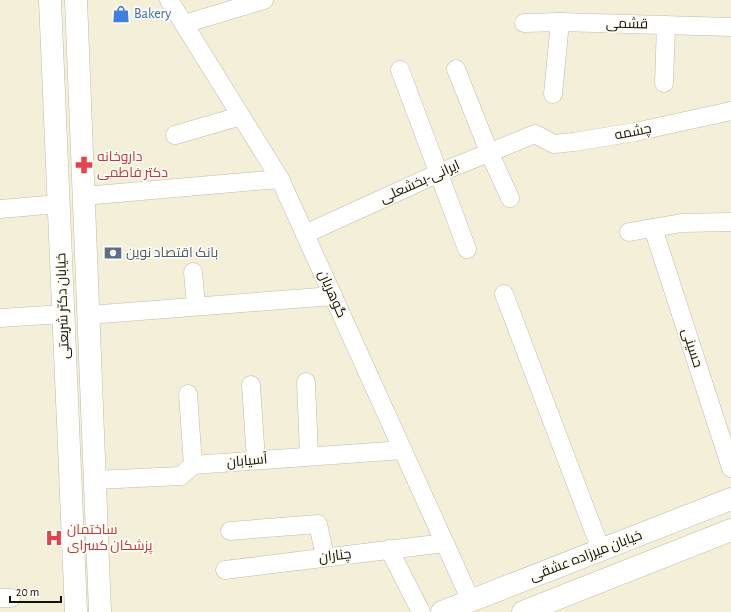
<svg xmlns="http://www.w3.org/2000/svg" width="731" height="612" viewBox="0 0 731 612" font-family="'Alegreya Sans',Cairo,sans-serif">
<rect width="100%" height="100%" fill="#f4efd8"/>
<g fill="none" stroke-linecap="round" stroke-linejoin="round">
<g stroke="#c2bca6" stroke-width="19">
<g id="minor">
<path d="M169,0L280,179L471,601"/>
<path d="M524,23L560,22L731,27"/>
<path d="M184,24L264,0"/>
<path d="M456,69L489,152L510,198"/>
<path d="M400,70L467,249"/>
<path d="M664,83L666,25"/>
<path d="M553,94L560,22"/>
<path d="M175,135L241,116"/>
<path d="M84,196L280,179"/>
<path d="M0,209L59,204"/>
<path d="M653,228L731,468"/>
<path d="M629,232L682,223L731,222"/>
<path d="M305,234L439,173L535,134L554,144L574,142L635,132L731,111"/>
<path d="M193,272L196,306"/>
<path d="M504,294L601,550"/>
<path d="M89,315L333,296"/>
<path d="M0,318L63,314"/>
<path d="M306,382L309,456"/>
<path d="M251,385L256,460"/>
<path d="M188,394L193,465"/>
<path d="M95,480L181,476L193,465L403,450"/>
<path d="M230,531L318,524L325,557"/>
<path d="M389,549L421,612"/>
<path d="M225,570L445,543"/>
<path d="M0,598H11"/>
</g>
</g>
<g stroke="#c2bca6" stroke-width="23">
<g id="major">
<path d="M50,0L76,612"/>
<path d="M76,0L100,612"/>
<path d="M442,612L731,499"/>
<path d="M523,612L731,530"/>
</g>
</g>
<use href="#minor" stroke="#fff" stroke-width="18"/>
<use href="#major" stroke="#fff" stroke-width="22"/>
</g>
<defs>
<g id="shop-bare" transform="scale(1.38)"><path d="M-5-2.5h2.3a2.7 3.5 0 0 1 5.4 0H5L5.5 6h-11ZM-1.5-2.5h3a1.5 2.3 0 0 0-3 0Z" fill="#3f7fe0" stroke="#fefcf3" stroke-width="2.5" paint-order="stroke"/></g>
<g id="pharmacy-bare" transform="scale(1.38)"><path d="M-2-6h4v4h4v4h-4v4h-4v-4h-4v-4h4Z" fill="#e0444e" stroke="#fefcf3" stroke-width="2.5" paint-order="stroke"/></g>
<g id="bank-bare" transform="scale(1.38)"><path d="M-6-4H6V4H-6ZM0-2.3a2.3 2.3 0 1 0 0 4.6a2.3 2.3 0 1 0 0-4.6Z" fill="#5c6f8a" stroke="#fefcf3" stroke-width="2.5" paint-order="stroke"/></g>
<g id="hospital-bare" transform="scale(1.38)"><path d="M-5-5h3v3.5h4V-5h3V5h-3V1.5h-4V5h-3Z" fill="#e0444e" stroke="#fefcf3" stroke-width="2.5" paint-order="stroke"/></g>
</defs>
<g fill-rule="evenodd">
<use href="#shop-bare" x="121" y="14"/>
<use href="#pharmacy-bare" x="84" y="165"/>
<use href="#bank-bare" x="113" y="253"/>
<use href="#hospital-bare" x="54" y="538"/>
</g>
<g text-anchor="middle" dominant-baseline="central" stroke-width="3.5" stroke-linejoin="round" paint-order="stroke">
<g font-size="14" fill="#366cbe" stroke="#fefcf3" text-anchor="start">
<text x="134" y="14">Bakery</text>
</g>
<g font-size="14" fill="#14120b" stroke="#fefcf3">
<text transform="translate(627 24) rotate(1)">قشمی</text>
<text transform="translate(633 132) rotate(-11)">چشمه</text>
<text transform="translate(420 182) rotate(-24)">ایرانی-بخشعلی</text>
<text transform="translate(332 294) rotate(66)">گوهریان</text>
<text transform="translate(63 306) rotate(-92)">خیابان دکتر شریعتی</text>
<text transform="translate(692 348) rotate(72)">حسینی</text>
<text transform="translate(247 461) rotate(-5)">آسیابان</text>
<text transform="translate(335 556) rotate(-7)">چناران</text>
<text transform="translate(586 556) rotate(-21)">خیابان میرزاده عشقی</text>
</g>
<g font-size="14" fill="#be3a42" stroke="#fefcf3" text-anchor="start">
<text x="97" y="157">داروخانه<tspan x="97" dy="16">دکتر فاطمی</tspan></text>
<text x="67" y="530">ساختمان<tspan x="67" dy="16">پزشکان کسرای</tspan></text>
</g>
<g font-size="14" fill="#4e5e75" stroke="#fefcf3" text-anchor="start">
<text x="126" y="253">بانک اقتصاد نوین</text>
</g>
</g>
<path d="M10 596v6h51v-6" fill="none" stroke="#14120b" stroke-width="2"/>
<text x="16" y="596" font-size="12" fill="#14120b" stroke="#fefcf3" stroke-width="3" paint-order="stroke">20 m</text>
</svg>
